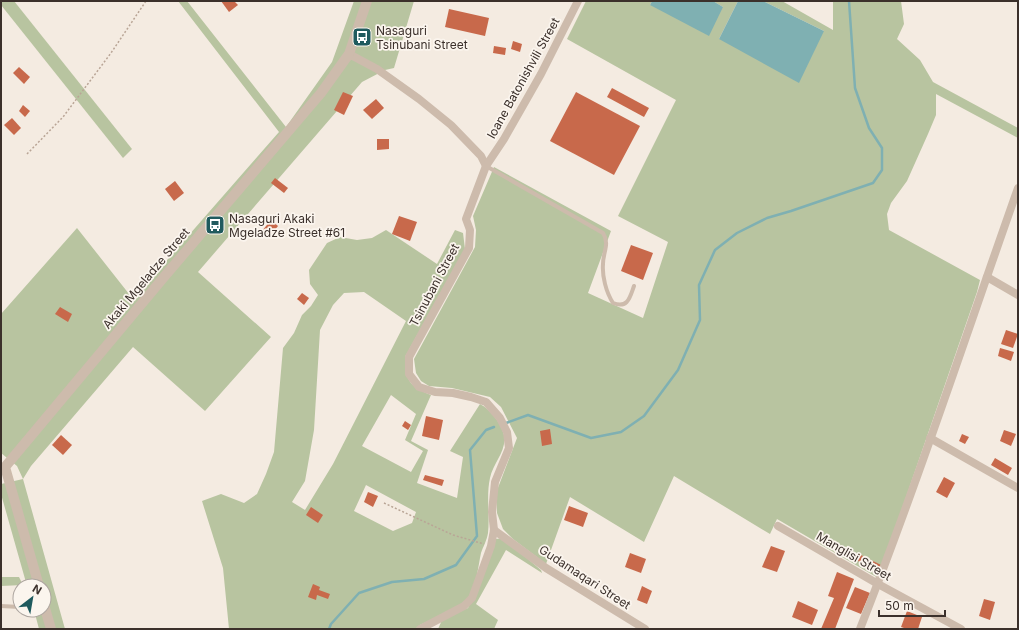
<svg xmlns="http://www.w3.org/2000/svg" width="1019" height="630" viewBox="0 0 1019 630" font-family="Inter,sans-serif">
<rect width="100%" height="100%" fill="#f4ebe1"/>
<g fill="#b8c4a0" fill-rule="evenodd">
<path d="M1,1H14L132,149L123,158L1,5Z"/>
<path d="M178,1H187L286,127L332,62L354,1H414L394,68L385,70L362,82L198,272L271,337L205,411L133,347L31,466L23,479L65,629H39L34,610H44V586H27L1,494V484L23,479L17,466L1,453V314L77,228L133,299L279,132Z"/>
<path d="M586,1H652L650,5L723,7L713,1H738L719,39L824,31L763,1H782L833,30V1H901L904,24L897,39L920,60L933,82L1018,128V138L936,94V115L928,134L907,181L891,203L887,214L889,230L980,280L977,292L878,578L777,519L770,534L674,476L644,542L570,497L546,564L513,539L503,529L497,513L496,493L517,438L501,407L490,397L452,388L429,386L421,381L416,373L414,359L475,247L476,230L473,216L494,167L611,231L588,293L643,318L668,242L618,216L676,100L567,39Z"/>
<path d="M386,230L437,264L455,230L463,233L465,249L405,357C405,380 410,387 431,395L411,441L428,450L417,483L457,498L463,457L450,451L480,404C491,410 501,423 504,435C507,451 493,463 490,478C486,496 490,515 488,533C487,540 483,547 481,553C478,567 477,582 470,595C462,608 434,618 420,625L416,629H229L223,568L202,501L221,494L244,503L257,494L266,474L274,452L283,348L294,333L302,315L311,306L318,295L310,284L309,270L327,243L340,237L357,240L372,238ZM364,292L406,321L333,464L305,510L292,502L305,481L314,430L320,330L333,305L344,293ZM391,395L416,414L405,440L423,451L411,472L362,446ZM366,485L416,512L412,523L393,531L354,511Z"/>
<path d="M503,538L541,570L542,573L506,550L476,604L498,620L494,629H438L443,618L468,608L496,539Z"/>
<path d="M1,577H19L23,585L1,586Z"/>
</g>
<g fill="#7fb0b2">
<path d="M652,1H713L723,7L709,36L650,5Z"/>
<path d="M738,1H763L824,31L799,83L719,39Z"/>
</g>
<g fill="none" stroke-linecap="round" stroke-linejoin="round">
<g stroke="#7fb0b2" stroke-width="2.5">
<path d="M506,423L528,415L591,438L621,432L644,416L678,370L700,320L699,285L715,250L737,233L767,218L791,211L873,183L882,170V148L869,128L855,88L849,1"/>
<path d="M329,629L331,624L359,593L392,582L424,579L456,565L477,536L470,450L486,430L494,427"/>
</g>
</g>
<g fill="#c8694b">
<path d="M221,1H234L238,5L229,12Z"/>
<path d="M449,9L489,18L485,36L445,27Z"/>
<path d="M513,41L522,44L520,52L511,49Z"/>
<path d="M494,46L506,48L505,55L493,53Z"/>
<path d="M19,67L30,77L24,84L13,73Z"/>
<path d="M612,88L649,108L644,117L607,97Z"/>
<path d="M343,92L353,96L344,115L334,110Z"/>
<path d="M576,92L640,126L614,175L550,141Z"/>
<path d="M376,99L384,108L372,119L363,110Z"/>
<path d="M23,105L30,111L25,117L19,111Z"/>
<path d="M12,118L21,128L14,135L4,125Z"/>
<path d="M377,139H389V149L377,150Z"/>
<path d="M275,178L288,188L284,193L271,183Z"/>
<path d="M175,181L184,193L174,201L165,189Z"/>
<path d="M399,216L417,222L410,241L392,234Z"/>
<path d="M271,220L278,226L269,237L262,231Z"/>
<path d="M631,245L653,253L643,280L621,271Z"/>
<path d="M302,293L309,298L304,305L297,299Z"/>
<path d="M60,307L72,314L68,322L55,314Z"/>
<path d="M1006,330L1018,334L1013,348L1001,344Z"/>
<path d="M1000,348L1014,352L1011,361L998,356Z"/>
<path d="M426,416L443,420L439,440L422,436Z"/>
<path d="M405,421L411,425L408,430L402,426Z"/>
<path d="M550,429L552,444L542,446L540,431Z"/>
<path d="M1004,430L1016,434L1011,446L1000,441Z"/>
<path d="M962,434L969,437L965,444L959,441Z"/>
<path d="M61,435L72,445L63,455L52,445Z"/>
<path d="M995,458L1012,468L1008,475L991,465Z"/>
<path d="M425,475L444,480L442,486L423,480Z"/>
<path d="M944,477L955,483L947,498L936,492Z"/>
<path d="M368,492L378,496L373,507L364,502Z"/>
<path d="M569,506L588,513L583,527L564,520Z"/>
<path d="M311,507L323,515L318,523L306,515Z"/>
<path d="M771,546L785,551L777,572L762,567Z"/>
<path d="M630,553L646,559L641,573L625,567Z"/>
<path d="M859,554L881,565L878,571L856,560Z"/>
<path d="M837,572L854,579L835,629H821L834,598L828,596Z"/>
<path d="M313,584L320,587L319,590L330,594L328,599L317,595L316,600L308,597Z"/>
<path d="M642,586L652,591L647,604L637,600Z"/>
<path d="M855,587L870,593L861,614L846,608Z"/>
<path d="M984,599L995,602L990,620L979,616Z"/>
<path d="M798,601L818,610L812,625L792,617Z"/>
<path d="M907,611L922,617L918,629H907L901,627Z"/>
</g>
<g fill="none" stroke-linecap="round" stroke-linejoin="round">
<g stroke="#b9a596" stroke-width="1.5" stroke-dasharray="2 2" stroke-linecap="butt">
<path d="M27,154L63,117L111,53L146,1"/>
<path d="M384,503L453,535L484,544"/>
</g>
<g stroke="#cdbbac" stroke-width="4">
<path d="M486,166L603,233C610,244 603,252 603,264C602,276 606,292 613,303C628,309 630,297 634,286"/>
<path d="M1,606L20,607"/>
</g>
<g stroke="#cdbbac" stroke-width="8">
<path d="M349,54L377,69L419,99L451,125L481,156L486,166"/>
<path d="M987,277L1018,295"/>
<path d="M930,438L1018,488"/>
<path d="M778,526L878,584L961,629"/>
<path d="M494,530L546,568L645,629"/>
<path d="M420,629L464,606L472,598L491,546L494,530L492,512L495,482L509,448L507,432L500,418L486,402L471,397L453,393L435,392L419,387L409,374V357L469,248L470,230L466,219L486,166L504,139L541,74L578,1"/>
<path d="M860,629C917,484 966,335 1018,188"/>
</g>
<g stroke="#cdbbac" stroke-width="10">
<path d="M39,586L5,467L164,277L321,93L349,54L367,1"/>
<path d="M44,605L51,629"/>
</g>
</g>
<defs>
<g id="bus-square" transform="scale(1)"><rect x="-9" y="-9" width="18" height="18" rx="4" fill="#1f5a5e" stroke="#fbf5ee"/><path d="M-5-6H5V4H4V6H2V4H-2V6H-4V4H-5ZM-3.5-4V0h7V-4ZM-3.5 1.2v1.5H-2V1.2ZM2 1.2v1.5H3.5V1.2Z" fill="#fff"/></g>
</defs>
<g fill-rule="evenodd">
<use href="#bus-square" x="362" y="37"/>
<use href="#bus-square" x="215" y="225"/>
</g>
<g text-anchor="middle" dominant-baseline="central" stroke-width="3.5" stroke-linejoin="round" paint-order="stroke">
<g font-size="12" fill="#3b302b" stroke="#fbf5ee" text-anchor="start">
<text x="376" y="30">Nasaguri<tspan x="376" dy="14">Tsinubani Street</tspan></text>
<text x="229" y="218">Nasaguri Akaki<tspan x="229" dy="14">Mgeladze Street #61</tspan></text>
</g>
<g font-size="12" fill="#3b302b" stroke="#fbf5ee">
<text transform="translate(523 78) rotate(-61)">Ioane Batonishvili Street</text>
<text transform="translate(146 278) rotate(-50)">Akaki Mgeladze Street</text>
<text transform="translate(434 285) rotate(-62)">Tsinubani Street</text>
<text transform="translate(854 556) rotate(30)">Manglisi Street</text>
<text transform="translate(585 577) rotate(33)">Gudamaqari Street</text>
</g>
</g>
<rect width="1019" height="630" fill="none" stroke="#3b302b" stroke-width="4"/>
<g transform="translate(32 598) rotate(31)"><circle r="19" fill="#fbf5ee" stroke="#aea6a0"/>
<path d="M0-3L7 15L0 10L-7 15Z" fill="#1f5a5e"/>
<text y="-6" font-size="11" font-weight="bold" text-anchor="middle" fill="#3b302b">N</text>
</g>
<path d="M879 610v6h66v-6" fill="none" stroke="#3b302b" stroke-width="2"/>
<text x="885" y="610" font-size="12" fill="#3b302b" stroke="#fbf5ee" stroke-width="3" paint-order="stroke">50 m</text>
</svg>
